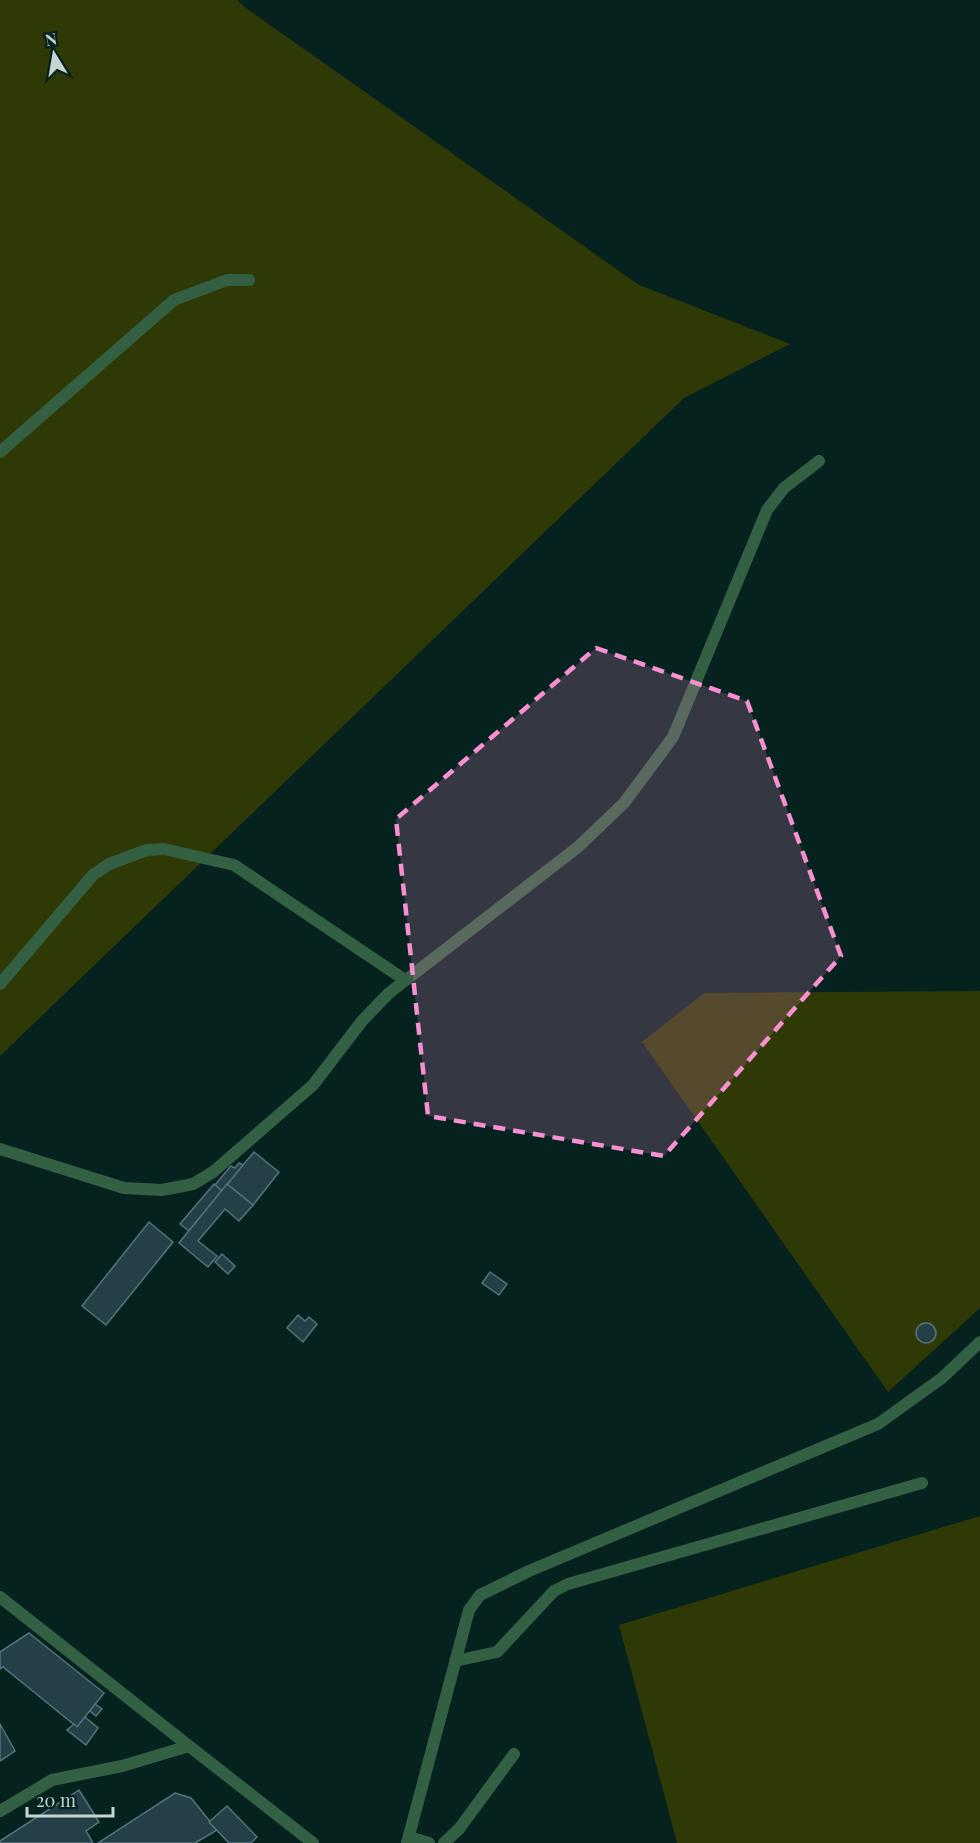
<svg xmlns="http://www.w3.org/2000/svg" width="980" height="1843" viewBox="0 0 980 1843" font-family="'Playfair Display',serif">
<rect width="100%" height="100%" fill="#05221f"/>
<g fill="#2e3905">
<path d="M0,0H237L246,8L639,285L790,344L684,398L0,1056Z"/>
<path d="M980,991V1308L888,1392L642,1042L704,993Z"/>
<path d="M980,1516V1843H677L619,1625Z"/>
</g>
<g fill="#243f46" stroke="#56727a" stroke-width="1.5">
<path d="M254,1152L279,1172L253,1205L227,1184Z"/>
<path d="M239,1163L243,1165L222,1191L215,1185L231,1166L235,1168Z"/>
<path d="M214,1184L222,1191L189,1231L180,1224Z"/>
<path d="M227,1184L253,1205L239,1221L225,1209L198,1241L217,1256L208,1267L179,1243Z"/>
<path d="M149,1222L173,1242L106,1325L82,1306Z"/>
<path d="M222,1254L235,1266L228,1274L215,1262Z"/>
<path d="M490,1272L507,1284L499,1295L482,1283Z"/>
<path d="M298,1315L305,1321L309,1317L317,1324L303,1342L287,1328Z"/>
<circle cx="926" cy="1333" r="10"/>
<path d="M29,1633L104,1693L77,1727L3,1667L0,1669V1652Z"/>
<path d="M95,1704L102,1709L96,1716L90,1711Z"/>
<path d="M85,1717L98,1728L86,1745L67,1730L74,1724L77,1727Z"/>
<path d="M0,1724L15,1751L0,1761Z"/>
<path d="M79,1790L99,1822L86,1831L93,1843H0V1841Z"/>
<path d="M175,1793L191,1798L217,1830L195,1843H98Z"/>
<path d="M227,1806L257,1837L251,1843H229L209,1822Z"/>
</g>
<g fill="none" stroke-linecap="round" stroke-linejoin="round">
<g stroke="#335f42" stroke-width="12">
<path d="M0,452L174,300L227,280H249"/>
<path d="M0,984L93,875L109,864L147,850L164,849L234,865L405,980"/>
<path d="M0,1149L124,1188L162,1190L193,1184L213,1172L313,1085L362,1021L389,993L578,847L624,803L673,737L767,510L784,488L819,461"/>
<path d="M0,1597L189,1746"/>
<path d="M455,1661L497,1652L554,1591L568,1584L922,1483"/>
<path d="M0,1811L52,1780L122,1766L189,1746L313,1843"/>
<path d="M409,1837L429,1843"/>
<path d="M407,1843L469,1610L480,1595L529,1571L878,1424L942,1378L980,1342"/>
<path d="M444,1843L459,1829L514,1754"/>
</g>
</g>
<path fill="#f690d0" fill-opacity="0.2" stroke="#f690d0" stroke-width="4.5" stroke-dasharray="12 8" stroke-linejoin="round" d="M596,648L747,701L841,956L664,1156L428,1116L396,819Z"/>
<g transform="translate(54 54) rotate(349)" stroke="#05221f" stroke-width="4.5" paint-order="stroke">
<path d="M0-4.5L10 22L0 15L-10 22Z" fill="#c5d5d2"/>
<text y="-9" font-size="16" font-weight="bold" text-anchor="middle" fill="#c5d5d2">N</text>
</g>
<path d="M27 1807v9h86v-9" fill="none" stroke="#c5d5d2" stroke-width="3"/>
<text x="36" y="1807" font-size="18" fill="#c5d5d2" stroke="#05221f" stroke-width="4.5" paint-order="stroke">20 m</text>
</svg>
